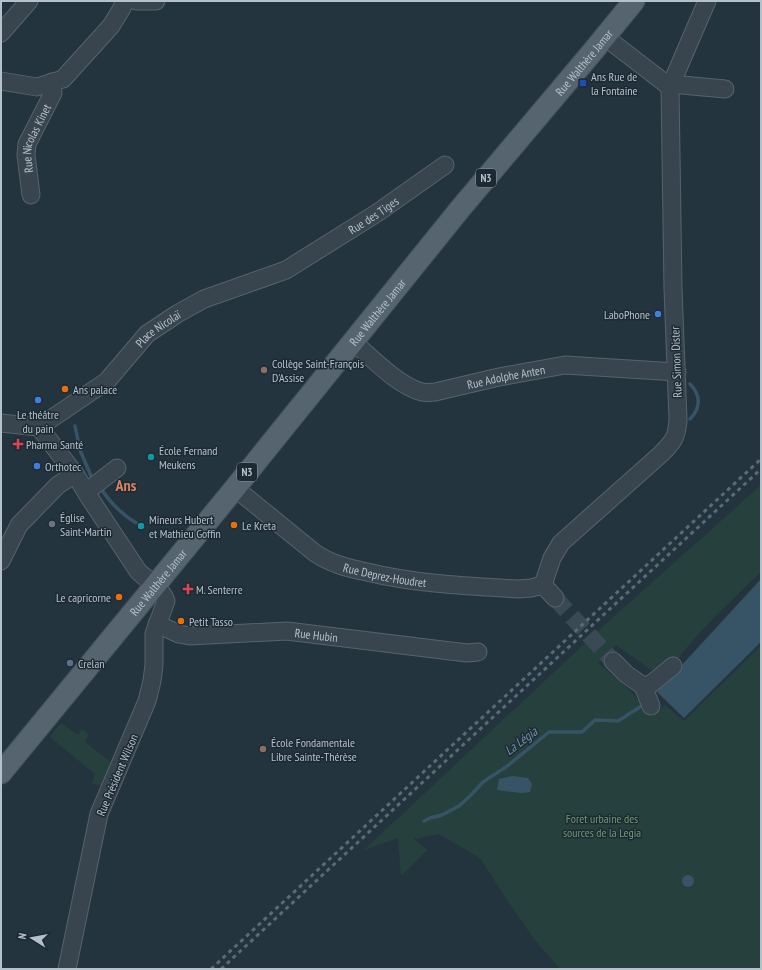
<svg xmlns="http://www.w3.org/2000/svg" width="762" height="970" viewBox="0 0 762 970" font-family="'PT Sans Narrow',sans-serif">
<rect width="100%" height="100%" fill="#24343f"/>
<g fill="#26403e">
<path d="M761,485V572C731,601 696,632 673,666L651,670L616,645L598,663L631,691L651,717L665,705L684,721L761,645V969H560L534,939L506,898L480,858L439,834L414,839L427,850L401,876L398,838L364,850L599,630Z"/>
<path d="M61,723L76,734L78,735L82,729L89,735L85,742L112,763L102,784L99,786L92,783L95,774L50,737Z"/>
</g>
<g fill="#375366">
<path d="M761,579V642L684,718L657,692Z"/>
<path d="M512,776L528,778L532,784L530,792L521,793L497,790L499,779Z"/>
<circle cx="688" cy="881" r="6"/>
</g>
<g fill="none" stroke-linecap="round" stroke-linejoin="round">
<g stroke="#375366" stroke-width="3.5">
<path d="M690,384C701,395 701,408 690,419"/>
<path d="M75,426L80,450L91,476"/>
<path d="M100,487C110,503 126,519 144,527"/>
<path d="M424,821L430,818L442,815L459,806L471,795L483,782L506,767L549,732H582L595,720L618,721L640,707"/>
</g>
<path stroke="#3a4954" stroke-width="17" stroke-dasharray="17 8" stroke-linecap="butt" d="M555,598L613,661"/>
<g stroke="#56636d" stroke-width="19">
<g id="minor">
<path d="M136,1H156"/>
<path d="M1,33L29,1"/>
<path d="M605,37L670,87"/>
<path d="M1,81L37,87L63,79L111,26L122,8L124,1"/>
<path d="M671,84L725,89"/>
<path id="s1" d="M31,195L26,155L27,144L53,93L52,82"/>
<path id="s2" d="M352,341C371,357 398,386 422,392C426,393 431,392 435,392L499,377L565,365L677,372"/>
<path id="s3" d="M1,423L39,427L107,381L147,334L177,314L204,299L286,270L377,213L445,165"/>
<path d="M39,427L75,474L89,497L138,571C146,579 163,590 166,601L154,634V665L152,681L147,701L99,814L67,969"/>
<path id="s4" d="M235,488L315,553C331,564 348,568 367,572C416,584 468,586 518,589L531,588L543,585"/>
<path d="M86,492L117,468"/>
<path d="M1,561L19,525L58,485L75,474"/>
<path d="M543,585L552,558L561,543L661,454C673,442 677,437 678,420L673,288L670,87L707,1"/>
<path d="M543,585L555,598"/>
<path id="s5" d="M157,624L179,634L190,636L287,631L467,653L478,652"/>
<path d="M613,661L626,674L643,686L651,684L673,666"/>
<path d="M643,686L651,706"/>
</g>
</g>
<g stroke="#44515b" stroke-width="23">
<g id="major">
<path id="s6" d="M1,773L235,488L460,209L594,50L634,1"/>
</g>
</g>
<use href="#minor" stroke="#38454f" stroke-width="17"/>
<use href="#major" stroke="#56646f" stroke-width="21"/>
<g stroke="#5a6a76" stroke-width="3" stroke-dasharray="4 4" stroke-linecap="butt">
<path d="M211,969L761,459"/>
<path d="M221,969L761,469"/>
</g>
</g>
<rect fill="#1a4fb4" stroke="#1d2a34" stroke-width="1.5" x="579" y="79" width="8" height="8" rx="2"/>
<g fill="#3f7fe0" stroke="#1d2a34" stroke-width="1.5">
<circle cx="658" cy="314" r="4"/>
<circle cx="38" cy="400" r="4"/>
<circle cx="37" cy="466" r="4"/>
</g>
<g fill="#8d6e63" stroke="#1d2a34" stroke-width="1.5">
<circle cx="264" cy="370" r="4"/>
<circle cx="263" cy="749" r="4"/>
</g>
<g fill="#e8710a" stroke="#1d2a34" stroke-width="1.5">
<circle cx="65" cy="389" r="4"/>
<circle cx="234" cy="525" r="4"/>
<circle cx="119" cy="597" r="4"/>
<circle cx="181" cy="621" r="4"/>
</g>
<g fill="#e0444e" stroke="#1d2a34" stroke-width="1.5">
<path d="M16 438h4v4h4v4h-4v4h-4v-4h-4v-4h4z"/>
<path d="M186 583h4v4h4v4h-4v4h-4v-4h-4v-4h4z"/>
</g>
<g fill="#0f9aa8" stroke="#1d2a34" stroke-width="1.5">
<circle cx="151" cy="457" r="4"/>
<circle cx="141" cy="526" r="4"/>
</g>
<circle fill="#6b7280" stroke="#1d2a34" stroke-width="1.5" cx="52" cy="524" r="4"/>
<circle fill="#5c6f8a" stroke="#1d2a34" stroke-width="1.5" cx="70" cy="663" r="4"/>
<g text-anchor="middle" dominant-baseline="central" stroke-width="3" stroke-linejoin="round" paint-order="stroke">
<g fill="#1d2a34" stroke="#87939d" stroke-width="1">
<rect x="476" y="169" width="20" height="18" rx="3"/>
<rect x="237" y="463" width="20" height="18" rx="3"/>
</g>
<g font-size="11" font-weight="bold" fill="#b4c0ca">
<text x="486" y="178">N3</text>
<text x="247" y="472">N3</text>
</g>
<g font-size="12" fill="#b4c0ca" stroke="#1d2a34">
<text stroke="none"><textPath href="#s6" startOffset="919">Rue Walthère Jamar</textPath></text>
<text stroke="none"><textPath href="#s1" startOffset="59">Rue Nicolas Kinet</textPath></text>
<text stroke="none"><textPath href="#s3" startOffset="439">Rue des Tiges</textPath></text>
<text stroke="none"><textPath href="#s6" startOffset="595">Rue Walthère Jamar</textPath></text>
<text stroke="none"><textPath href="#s3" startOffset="194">Place Nicolaï</textPath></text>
<text transform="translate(676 362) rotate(-92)">Rue Simon Dister</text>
<text stroke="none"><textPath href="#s2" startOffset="173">Rue Adolphe Anten</textPath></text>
<text stroke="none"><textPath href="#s4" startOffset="177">Rue Deprez-Houdret</textPath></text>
<text stroke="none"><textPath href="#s6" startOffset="247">Rue Walthère Jamar</textPath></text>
<text stroke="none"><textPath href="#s5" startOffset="162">Rue Hubin</textPath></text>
<text transform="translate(117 775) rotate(-67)">Rue Président Wilson</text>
</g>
<g font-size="12" fill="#b4c0ca" stroke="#1d2a34" text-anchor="start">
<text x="591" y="76">Ans Rue de<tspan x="591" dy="14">la Fontaine</tspan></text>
<text x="650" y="314" text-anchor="end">LaboPhone</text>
<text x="272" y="363">Collège Saint-François<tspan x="272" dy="14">D'Assise</tspan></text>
<text x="73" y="389">Ans palace</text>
<text x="38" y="414" text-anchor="middle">Le théâtre<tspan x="38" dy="14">du pain</tspan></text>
<text x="26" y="444">Pharma Santé</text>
<text x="159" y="450">École Fernand<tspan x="159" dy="14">Meukens</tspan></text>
<text x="45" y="466">Orthotec</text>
<text x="60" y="517">Église<tspan x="60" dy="14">Saint-Martin</tspan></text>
<text x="149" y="519">Mineurs Hubert<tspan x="149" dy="14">et Mathieu Goffin</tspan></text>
<text x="242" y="525">Le Kreta</text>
<text x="196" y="589">M. Senterre</text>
<text x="111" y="597" text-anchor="end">Le capricorne</text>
<text x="189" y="621">Petit Tasso</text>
<text x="78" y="663">Crelan</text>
<text x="271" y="742">École Fondamentale<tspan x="271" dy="14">Libre Sainte-Thérèse</tspan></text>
</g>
<g font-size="12" fill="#6a9b6d" stroke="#1d2a34">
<text x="602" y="818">Foret urbaine des<tspan x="602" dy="14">sources de la Legia</tspan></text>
</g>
<g font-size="13" font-style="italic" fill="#7396ad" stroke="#1d2a34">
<text transform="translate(521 741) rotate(-37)">La Légia</text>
</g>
<g font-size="16" font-weight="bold" fill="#d88161" stroke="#1d2a34">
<text x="126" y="485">Ans</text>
</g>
</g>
<rect width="762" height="970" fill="none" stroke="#b4c0ca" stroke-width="4"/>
<g transform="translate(32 938) rotate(281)" stroke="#1d2a34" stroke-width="3" paint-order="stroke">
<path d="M0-3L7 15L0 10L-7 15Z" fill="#b4c0ca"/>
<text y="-6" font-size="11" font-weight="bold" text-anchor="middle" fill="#b4c0ca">N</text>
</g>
</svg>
